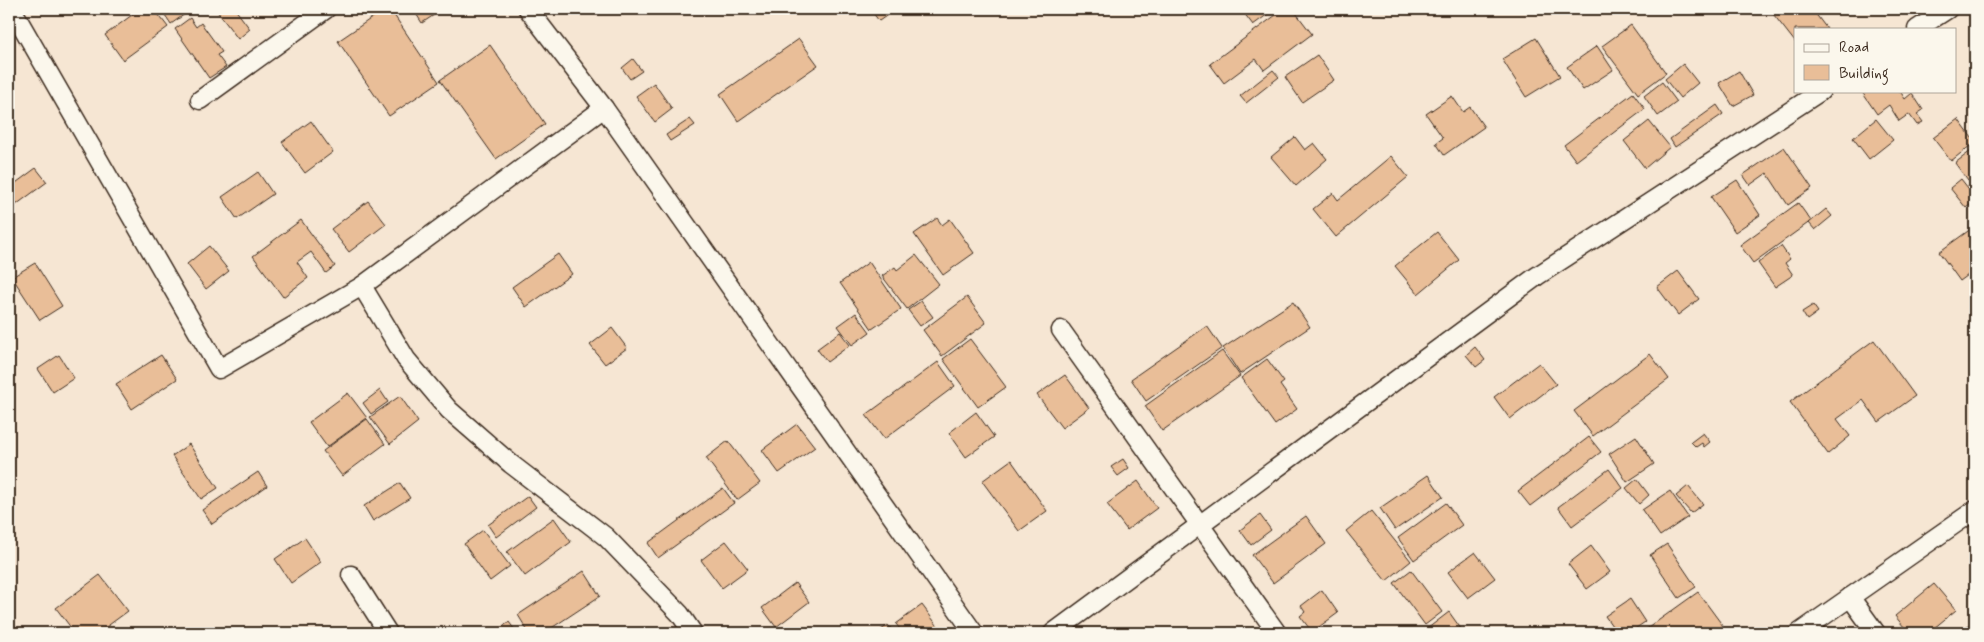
<svg xmlns="http://www.w3.org/2000/svg" width="1984" height="642" viewBox="0 0 1984 642" font-family="Mynerve,sans-serif">
<rect width="100%" height="100%" fill="#f6e6d3"/>
<filter id="ink" filterUnits="userSpaceOnUse"><feTurbulence type="fractalNoise" baseFrequency=".02" numOctaves="2"/><feDisplacementMap in="SourceGraphic" scale="10" xChannelSelector="R" yChannelSelector="G"/><feConvolveMatrix kernelMatrix="1 2 1 2 8 2 1 2 1" color-interpolation-filters="sRGB"/></filter>
<g filter="url(#ink)">
<g fill="#e9be98" stroke="#3b2a1e">
<path d="M140,9H154L168,27L123,60L105,35Z"/>
<path d="M161,9H192L171,24Z"/>
<path d="M220,9H235L250,29L238,39L217,11Z"/>
<path d="M385,9H390L439,82L389,116L338,41Z"/>
<path d="M413,9H443L422,23Z"/>
<path d="M870,9H896L879,21Z"/>
<path d="M1241,9H1275L1253,25Z"/>
<path d="M1284,9H1293L1312,34L1264,70L1256,59L1224,83L1210,64Z"/>
<path d="M1812,9L1827,29H1795V42L1770,10Z"/>
<path d="M190,18L196,27L201,23L222,52L217,55L226,67L209,78L175,29Z"/>
<path d="M1631,25L1666,73L1638,94L1602,46Z"/>
<path d="M1536,38L1560,76L1526,97L1502,59Z"/>
<path d="M799,39L818,65L738,121L720,94Z"/>
<path d="M490,45L545,124L496,159L440,80Z"/>
<path d="M1597,46L1613,70L1583,90L1567,67Z"/>
<path d="M1317,55L1334,80L1302,102L1285,77Z"/>
<path d="M633,59L642,71L630,79L622,68Z"/>
<path d="M1683,64L1698,83L1680,98L1665,79Z"/>
<path d="M1273,70L1279,77L1246,103L1240,96Z"/>
<path d="M1739,71L1753,95L1733,106L1719,83Z"/>
<path d="M1662,82L1677,102L1658,116L1644,96Z"/>
<path d="M654,83L672,109L655,122L636,96Z"/>
<path d="M1864,91H1900L1905,99L1912,93L1923,110L1917,114L1923,122L1917,125L1909,114L1899,121L1889,105L1877,114L1862,92Z"/>
<path d="M1633,93L1645,109L1576,161L1564,145Z"/>
<path d="M1452,96L1463,112L1470,107L1484,127L1444,155L1436,143L1443,138L1426,114Z"/>
<path d="M1717,105L1723,114L1675,147L1670,139Z"/>
<path d="M690,119L695,125L670,141L666,135Z"/>
<path d="M1876,119L1893,140L1869,159L1853,138Z"/>
<path d="M1958,119L1975,142L1951,161L1933,138Z"/>
<path d="M311,121L333,152L305,173L282,142Z"/>
<path d="M1649,121L1670,147L1645,168L1624,141Z"/>
<path d="M1295,137L1305,150L1314,143L1327,159L1296,186L1271,157Z"/>
<path d="M1784,147L1812,188L1788,205L1767,173L1750,185L1743,175Z"/>
<path d="M1975,148V176L1968,181L1955,163Z"/>
<path d="M1391,156L1408,177L1336,237L1313,209L1333,193L1338,200Z"/>
<path d="M36,168L47,182L9,210V188Z"/>
<path d="M258,172L273,194L237,219L222,197Z"/>
<path d="M1961,179L1975,197V201L1966,208L1950,188Z"/>
<path d="M1737,180L1760,215L1735,232L1711,197Z"/>
<path d="M368,201L386,224L349,252L331,229Z"/>
<path d="M1798,203L1811,221L1753,263L1740,245Z"/>
<path d="M1826,209L1832,216L1815,230L1809,223Z"/>
<path d="M937,218L942,225L950,219L974,253L943,275L914,234Z"/>
<path d="M301,220L335,266L326,273L311,252L297,262L308,278L283,297L253,256Z"/>
<path d="M1975,226V270L1960,281L1939,252Z"/>
<path d="M1437,232L1459,260L1418,294L1395,266Z"/>
<path d="M209,246L229,271L206,289L187,264Z"/>
<path d="M1781,246L1790,259L1785,263L1793,275L1775,287L1758,263Z"/>
<path d="M558,254L572,274L526,307L512,287Z"/>
<path d="M916,255L939,284L907,309L882,276L895,267L897,270Z"/>
<path d="M869,262L901,309L872,329L840,283Z"/>
<path d="M35,263L62,306L40,320L12,277Z"/>
<path d="M1678,271L1699,299L1678,315L1657,287Z"/>
<path d="M967,297L986,323L942,356L923,330Z"/>
<path d="M921,301L933,317L920,326L908,310Z"/>
<path d="M1293,302L1310,327L1240,374L1223,348Z"/>
<path d="M1813,305L1818,312L1807,320L1802,312Z"/>
<path d="M856,313L870,332L852,345L838,326Z"/>
<path d="M1207,326L1222,348L1146,401L1131,379Z"/>
<path d="M612,328L627,348L605,364L590,345Z"/>
<path d="M840,332L850,345L827,362L817,349Z"/>
<path d="M970,339L1006,387L978,407L943,359Z"/>
<path d="M1874,340L1915,396L1879,422L1863,400L1837,419L1850,436L1828,454L1790,402Z"/>
<path d="M1475,347L1485,360L1476,367L1466,355Z"/>
<path d="M1222,351L1240,376L1162,431L1145,406Z"/>
<path d="M1650,354L1669,379L1593,436L1574,411Z"/>
<path d="M59,355L74,378L53,392L38,369Z"/>
<path d="M161,355L177,379L132,409L116,384Z"/>
<path d="M1267,359L1284,382L1280,385L1297,409L1275,425L1241,378Z"/>
<path d="M938,362L955,386L884,439L866,415Z"/>
<path d="M1539,363L1556,384L1510,419L1494,397Z"/>
<path d="M1065,375L1089,408L1062,428L1037,395Z"/>
<path d="M380,390L388,402L371,414L363,403Z"/>
<path d="M348,393L367,418L327,447L309,422Z"/>
<path d="M400,396L418,422L390,444L370,417Z"/>
<path d="M976,412L994,437L966,457L949,433Z"/>
<path d="M367,419L385,444L342,476L323,451Z"/>
<path d="M797,424L815,447L779,473L762,450Z"/>
<path d="M1703,433L1710,442L1704,447L1702,443L1696,447L1691,442Z"/>
<path d="M1636,436L1654,464L1627,482L1609,454Z"/>
<path d="M1589,437L1601,452L1530,506L1518,491Z"/>
<path d="M728,441L760,483L737,500L706,458Z"/>
<path d="M189,444L218,488L201,499L172,456Z"/>
<path d="M1123,459L1129,468L1118,476L1111,467Z"/>
<path d="M1011,460L1047,511L1019,531L982,481Z"/>
<path d="M1609,469L1623,488L1572,526L1558,507Z"/>
<path d="M258,472L267,486L212,524L202,510Z"/>
<path d="M1428,475L1443,497L1395,530L1380,508Z"/>
<path d="M1637,479L1649,495L1639,504L1626,488Z"/>
<path d="M1138,481L1157,508L1127,530L1107,504Z"/>
<path d="M400,483L410,498L373,521L364,506Z"/>
<path d="M1688,486L1703,504L1691,513L1676,496Z"/>
<path d="M723,488L734,503L658,558L648,543Z"/>
<path d="M1670,491L1688,517L1660,536L1642,510Z"/>
<path d="M528,496L536,507L496,537L488,525Z"/>
<path d="M1446,503L1462,525L1414,560L1398,538Z"/>
<path d="M1371,511L1411,561L1386,581L1346,531Z"/>
<path d="M1260,515L1271,530L1251,545L1240,530Z"/>
<path d="M1306,516L1326,544L1273,583L1252,555Z"/>
<path d="M554,518L571,542L525,576L507,552Z"/>
<path d="M483,530L510,566L490,581L464,544Z"/>
<path d="M305,538L321,562L291,583L275,559Z"/>
<path d="M726,541L748,569L722,588L701,560Z"/>
<path d="M1667,544L1696,587L1679,598L1650,555Z"/>
<path d="M1591,546L1610,572L1587,589L1568,564Z"/>
<path d="M1475,552L1495,578L1468,598L1448,572Z"/>
<path d="M1411,570L1442,612L1425,625L1394,583Z"/>
<path d="M584,571L600,596L544,633H529L518,615Z"/>
<path d="M100,575L128,611L98,633H75L56,608Z"/>
<path d="M795,583L809,602L776,627L762,608Z"/>
<path d="M1934,584L1956,610L1928,633H1909L1895,616Z"/>
<path d="M1322,590L1338,613L1312,632L1300,616L1305,612L1301,606Z"/>
<path d="M1698,592L1723,626L1712,633H1641Z"/>
<path d="M1630,599L1645,622L1629,633H1617L1605,616Z"/>
<path d="M922,605L943,633H903L896,624Z"/>
<path d="M1449,612L1464,633H1424L1423,632Z"/>
<path d="M1975,620V633H1971L1966,627Z"/>
<path d="M509,622L517,633H494Z"/>
<path d="M888,625L895,633H877Z"/>
</g>
<g fill="none" stroke-linecap="round" stroke-linejoin="round">
<g stroke="#3b2a1e" stroke-width="21">
<g id="street">
<path d="M12,9L219,369L362,286L604,108"/>
<path d="M528,9L604,108L974,633"/>
<path d="M1917,29L1948,9"/>
<path d="M200,100L326,9"/>
<path d="M362,286L406,359L449,410L511,464L606,537L680,614L693,633"/>
<path d="M1061,330L1277,633"/>
<path d="M351,575L388,633"/>
<path d="M1850,597L1876,633"/>
<path d="M1053,633L1537,276L1821,91"/>
<path d="M1799,633L1975,510"/>
</g>
</g>
<use href="#street" stroke="#fbf7ec" stroke-width="18"/>
</g>
</g>
<rect width="1984" height="642" fill="none" stroke="#fbf7ec" stroke-width="30"/>
<rect x="15" y="15" width="1954" height="612" fill="none" stroke="#3b2a1e" stroke-width="2" filter="url(#ink)"/>
<rect x="1794" y="28" width="162" height="65" fill="#fbf7ec" stroke="#aea59a"/>
<rect x="1804" y="44" width="25" height="8" fill="#fbf7ec" stroke="#aea59a"/>
<text x="1839" y="52" font-size="15" fill="#3b2a1e">Road</text>
<rect x="1804" y="65" width="25" height="15" fill="#e9be98" stroke="#aea59a"/>
<text x="1839" y="78" font-size="15" fill="#3b2a1e">Building</text>
</svg>
